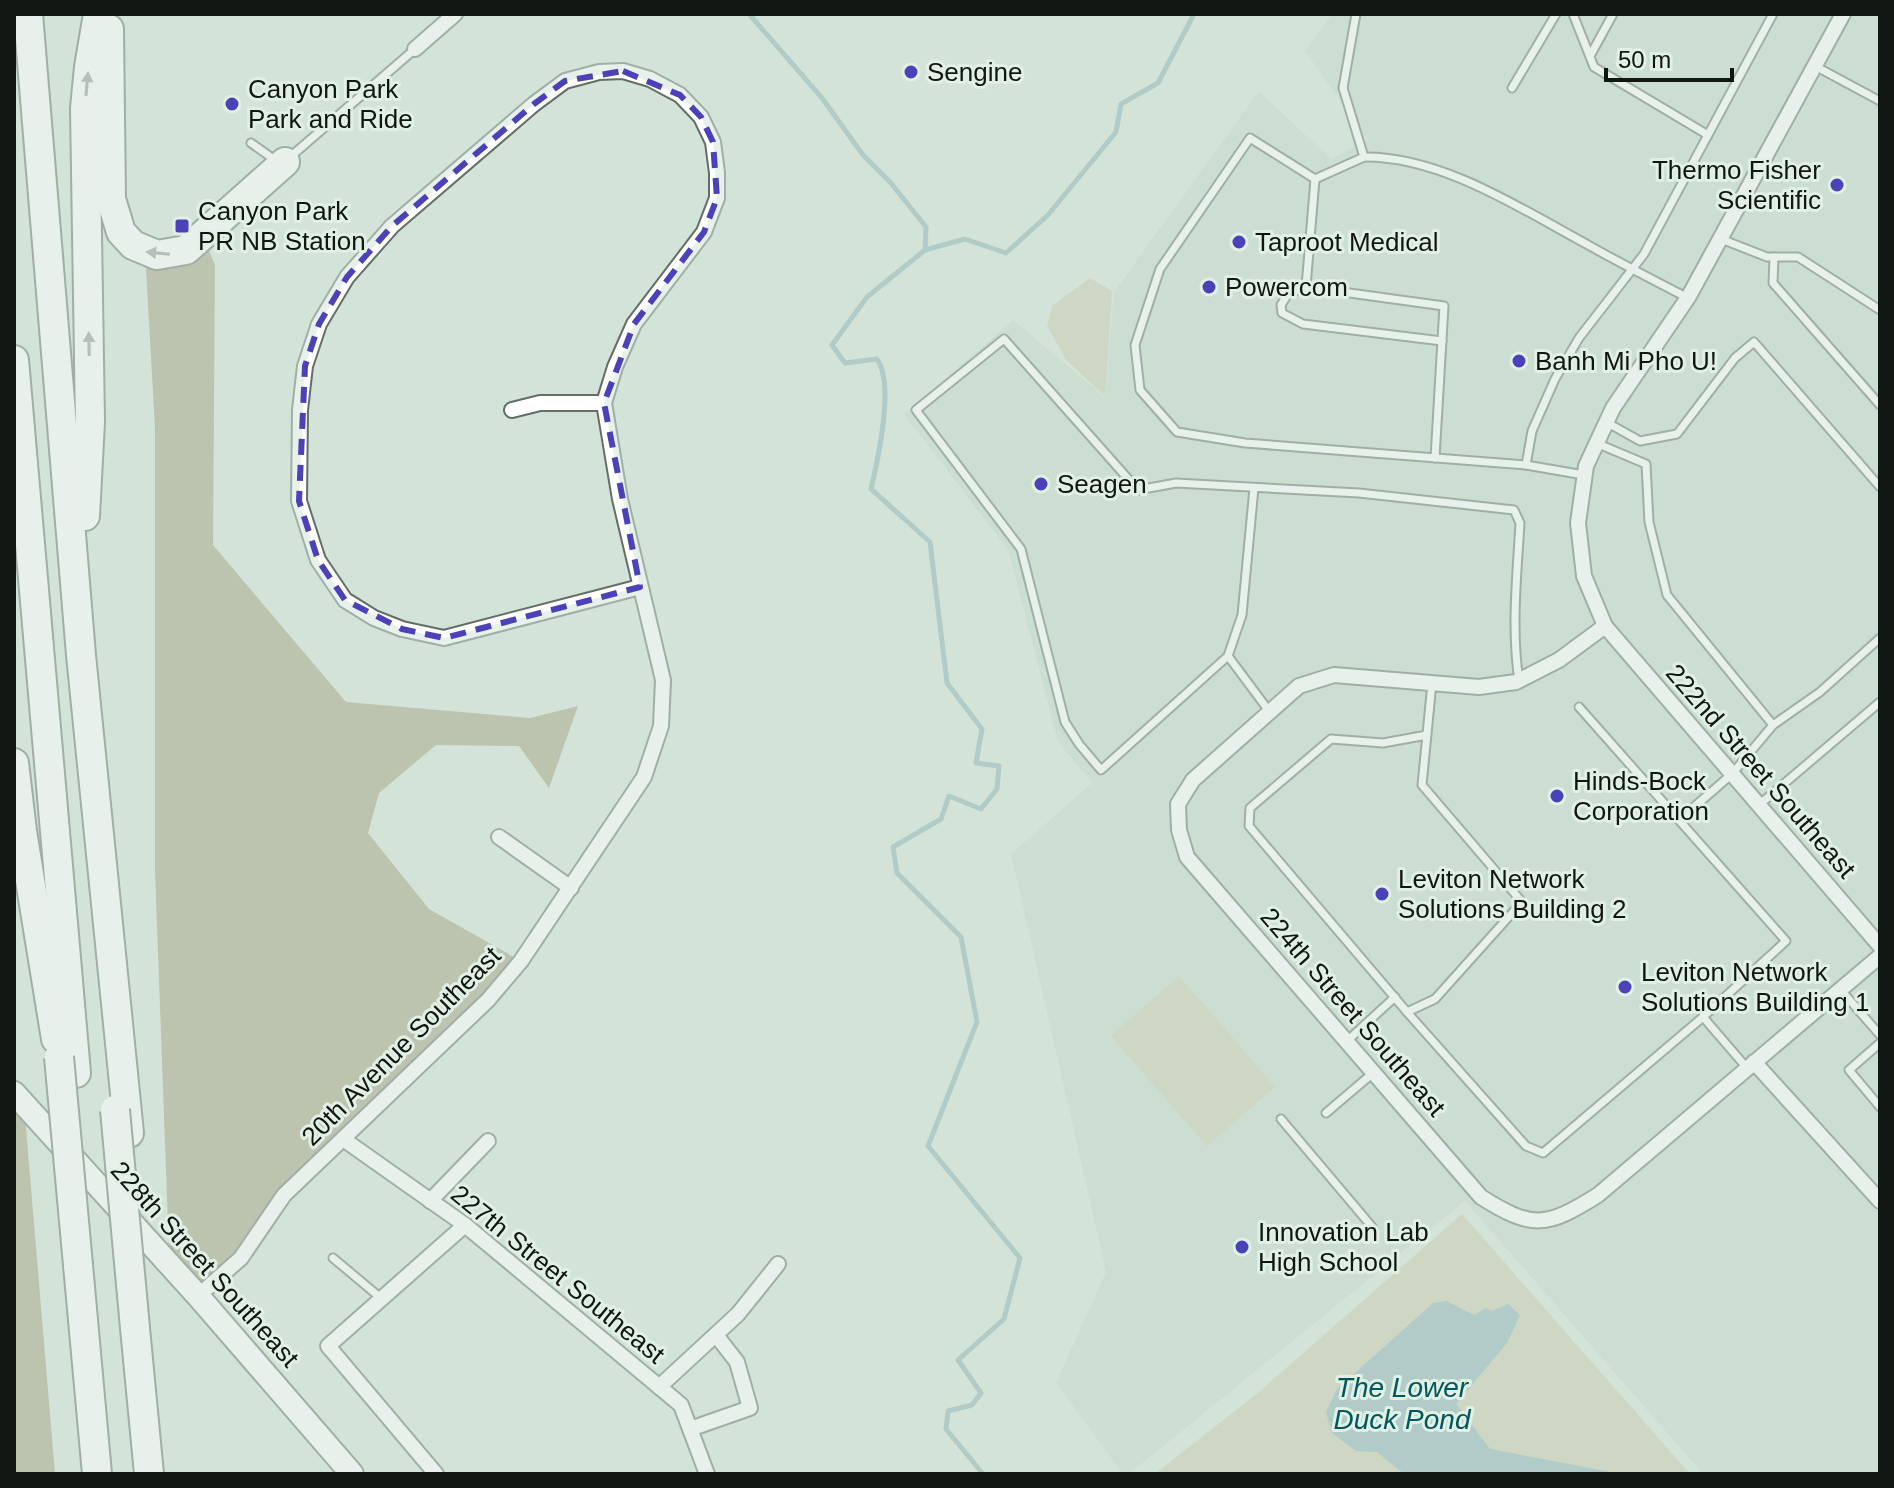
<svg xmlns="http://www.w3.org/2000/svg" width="1894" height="1488" viewBox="0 0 1894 1488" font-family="Arial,sans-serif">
<rect width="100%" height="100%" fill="#d4e3d8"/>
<path fill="#c1d7c8" d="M1332,14H1880V1474H1703L1465,1201L1129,1474H1123L1056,1383L1106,1272L1011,854L1092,783L1058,742L1008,550L904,414L1013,320L1105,397L1114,292L1259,91L1331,159L1368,140L1305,51Z"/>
<g fill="#c7c5ac">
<path d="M1090,278L1112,291L1105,396L1067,361L1047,326L1052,306Z"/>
<path d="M1179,976L1275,1087L1207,1146L1111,1036Z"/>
<path d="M1462,1214L1690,1474H1155L1260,1391Z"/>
</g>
<g fill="#9f9d7f">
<path d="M203,237L215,265L213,545L346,702L530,718L578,706L549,788L519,746L436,745L379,793L368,833L429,909L521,961L263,1225L198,1296L169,1252L155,871V427L145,252Z"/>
<path d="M14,1093L24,1104L55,1474H14Z"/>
</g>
<path fill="#88aeb3" d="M1447,1301L1474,1315L1486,1308L1492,1311L1508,1304L1520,1315L1507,1343L1456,1404L1490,1449L1621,1474H1404L1377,1452L1356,1451L1332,1433L1326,1412L1337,1389L1433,1303Z"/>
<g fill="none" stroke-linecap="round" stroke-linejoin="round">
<g stroke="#88aeb3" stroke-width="5">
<path d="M749,14L822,98L863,155L890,182L926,227L925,250"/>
<path d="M983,1474L946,1429L948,1411L972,1405L981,1393L958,1360L1004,1319L1020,1258L928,1146L977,1022L961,937L897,873L893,847L941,819L949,796L981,809L997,789L999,766L976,763L982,729L947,683L930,542L871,489C878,459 895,384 877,359L845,363L832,345L867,297L925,250L965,239L1006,253L1048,215L1116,132L1121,104L1158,83L1194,14"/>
</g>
<g stroke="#626f66" stroke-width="11">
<g id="service">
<path d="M1356,14L1343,88L1364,157L1315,179L1250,138L1160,269L1135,345L1140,390L1177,432L1245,443L1526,465L1584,475"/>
<path d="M1573,14L1594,67L1708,135"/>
<path d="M1590,56L1613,14"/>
<path d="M1815,66L1880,101"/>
<path d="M1512,88L1556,14"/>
<path d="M251,143L275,160"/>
<path d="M1364,157C1442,156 1523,210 1590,246C1622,264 1655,281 1688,298"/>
<path d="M289,158L415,49"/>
<path d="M1315,179L1306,287L1444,306L1435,458"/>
<path d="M1721,239L1767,257H1798L1880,310"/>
<path d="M1774,257L1773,283L1880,405"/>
<path d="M1306,287L1288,294L1281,305L1282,313L1303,324L1442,341"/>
<path d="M1606,422L1640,441L1677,434L1735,358L1754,342L1880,487"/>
<path d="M1596,443L1646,464L1649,522L1667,595L1773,725L1820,692L1880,638"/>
<path d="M1526,465L1532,431L1555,379L1579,338L1644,254L1773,14"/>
<path d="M1228,656L1242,615L1254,488"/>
<path d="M1269,711L1228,656L1101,770L1079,744L1065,722L1021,549L916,410L1004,339L1138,490L1176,483L1359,493L1514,510L1520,523C1517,576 1511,628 1519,681"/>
<path d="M1427,735L1383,743L1331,739L1250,808L1249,826L1407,1012L1435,999L1522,902L1422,785L1432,683"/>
<path d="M1759,805L1880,702"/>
<path d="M1679,820L1732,774L1773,725"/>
<path d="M1840,989L1880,1035"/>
<path d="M1407,1012L1526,1146L1543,1153L1703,1017L1786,941L1579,707"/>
<path d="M1703,1017L1747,1068"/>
<path d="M1347,1041L1395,997"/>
<path d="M1880,1043L1849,1070L1880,1107"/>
<path d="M1326,1113L1373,1073"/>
<path d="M1281,1119L1373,1228"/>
<path d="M333,1258L382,1299"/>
</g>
</g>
<g stroke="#626f66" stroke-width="18">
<g id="minor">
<path d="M1843,14L1689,296L1613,408L1586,466L1578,523L1584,576L1605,626L1880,946"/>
<path d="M415,49L455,14"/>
<path d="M512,410L540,403H604"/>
<path d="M1605,626L1559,660L1516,682L1479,687L1334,675L1299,686L1193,780L1178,804L1179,830L1187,857L1481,1197C1533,1230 1547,1227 1598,1195L1880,956"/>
<path d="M499,837L571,888"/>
<path d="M1754,1062L1880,1201"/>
<path d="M343,1139L465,1225L681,1405L707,1474"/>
<path d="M430,1201L488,1141"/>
<path d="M198,1296L241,1258L284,1195L488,1000L521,961L644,777L661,726L663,680L620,499L604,403L615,367L634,324L704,232L717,198V173L713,142L701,117L680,95L650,79L623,71L599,72L565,81L534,104L392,226L347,277L319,324L305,366L300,410L299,501L318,560L345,600L374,618L402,629L444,638L640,587"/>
<path d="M659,1387L738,1314L778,1264"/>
<path d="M690,1429L750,1408L737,1362L716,1335"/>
<path d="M436,1474L328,1346L465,1225"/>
</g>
</g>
<g stroke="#626f66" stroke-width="26">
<path id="secondary" d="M14,1093L198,1296L352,1474"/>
</g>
<g stroke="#626f66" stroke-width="32">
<g id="motorway">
<path d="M28,14L81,655L129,1133"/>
<path d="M109,29L111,199L121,232L133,245L157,255L186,250L285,162"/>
<path d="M14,360L76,1073"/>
<path d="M85,516L90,422L85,108L89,67L98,14"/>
<path d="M14,763L22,831L56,1039"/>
<path d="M78,1265L97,1474"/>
<path d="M135,1328L149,1474"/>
</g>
</g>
<use href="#service" stroke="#fff" stroke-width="7"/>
<use href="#minor" stroke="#fff" stroke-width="14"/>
<use href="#secondary" stroke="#fff" stroke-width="22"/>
<use href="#motorway" stroke="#fff" stroke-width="28"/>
<g stroke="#626f66" stroke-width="32" stroke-linecap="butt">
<g id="motorway-bridge">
<path d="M59,1057L78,1265"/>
<path d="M115,1110L135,1328"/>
</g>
</g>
<use href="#motorway-bridge" stroke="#fff" stroke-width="28"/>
</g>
<defs><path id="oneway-solid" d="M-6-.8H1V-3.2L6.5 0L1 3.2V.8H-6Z" transform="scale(2)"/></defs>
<g fill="#939694">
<use href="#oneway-solid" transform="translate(87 84) rotate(-85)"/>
<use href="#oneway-solid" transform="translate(158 253) rotate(-174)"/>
<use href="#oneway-solid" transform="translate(89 344) rotate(-91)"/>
</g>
<path d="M0 0H1894V1488H0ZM623,71L680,95L701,117L713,142L717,198L704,232L634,324L604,403L640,587L444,638L402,629L345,600L318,560L299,501L305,366L319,324L347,277L392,226L534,104L565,81Z" fill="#d4e3d8" fill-opacity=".55" fill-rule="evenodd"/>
<path fill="none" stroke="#4b42b9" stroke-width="6" stroke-dasharray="16 10" stroke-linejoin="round" d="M623,71L680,95L701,117L713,142L717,198L704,232L634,324L604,403L640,587L444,638L402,629L345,600L318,560L299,501L305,366L319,324L347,277L392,226L534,104L565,81Z"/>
<g fill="#4b42b9" stroke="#e1f0e5" stroke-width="3">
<circle cx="911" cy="72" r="8"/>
<circle cx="232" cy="104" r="8"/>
<circle cx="1837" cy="185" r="8"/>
<rect x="174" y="218" width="16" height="16" rx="4"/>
<circle cx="1239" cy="242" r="8"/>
<circle cx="1209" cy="287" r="8"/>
<circle cx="1519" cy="361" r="8"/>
<circle cx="1041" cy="484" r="8"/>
<circle cx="1557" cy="796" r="8"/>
<circle cx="1382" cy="894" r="8"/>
<circle cx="1625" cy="987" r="8"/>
<circle cx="1242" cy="1247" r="8"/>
</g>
<g text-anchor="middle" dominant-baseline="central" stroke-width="6" stroke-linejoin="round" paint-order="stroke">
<g font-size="26" fill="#101612" stroke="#e1f0e5" text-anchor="start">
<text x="927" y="72">Sengine</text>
<text x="248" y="89">Canyon Park<tspan x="248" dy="30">Park and Ride</tspan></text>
<text x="1821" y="170" text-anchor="end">Thermo Fisher<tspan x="1821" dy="30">Scientific</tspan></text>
<text x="198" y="211">Canyon Park<tspan x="198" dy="30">PR NB Station</tspan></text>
<text x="1255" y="242">Taproot Medical</text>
<text x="1225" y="287">Powercom</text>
<text x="1535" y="361">Banh Mi Pho U!</text>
<text x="1057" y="484">Seagen</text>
<text x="1573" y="781">Hinds-Bock<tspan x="1573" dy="30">Corporation</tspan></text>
<text x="1398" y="879">Leviton Network<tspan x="1398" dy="30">Solutions Building 2</tspan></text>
<text x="1641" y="972">Leviton Network<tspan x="1641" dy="30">Solutions Building 1</tspan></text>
<text x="1258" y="1232">Innovation Lab<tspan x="1258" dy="30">High School</tspan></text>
</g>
<g font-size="26" fill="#101612" stroke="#e1f0e5">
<text transform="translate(1761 771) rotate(49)">222nd Street Southeast</text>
<text transform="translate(1353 1012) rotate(49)">224th Street Southeast</text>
<text transform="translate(401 1046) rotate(-45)">20th Avenue Southeast</text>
<text transform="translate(205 1264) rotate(48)">228th Street Southeast</text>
<text transform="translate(558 1274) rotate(39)">227th Street Southeast</text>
</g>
<g font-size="28" font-style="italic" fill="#00585f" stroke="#e1f0e5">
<text x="1402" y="1387">The Lower<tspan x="1402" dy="32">Duck Pond</tspan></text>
</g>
</g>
<rect width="1894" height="1488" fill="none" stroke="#101612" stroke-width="32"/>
<path d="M1606 68v12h126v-12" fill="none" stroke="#101612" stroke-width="4"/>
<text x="1618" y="68" font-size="24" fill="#101612" stroke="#e1f0e5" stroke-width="6" paint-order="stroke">50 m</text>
</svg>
